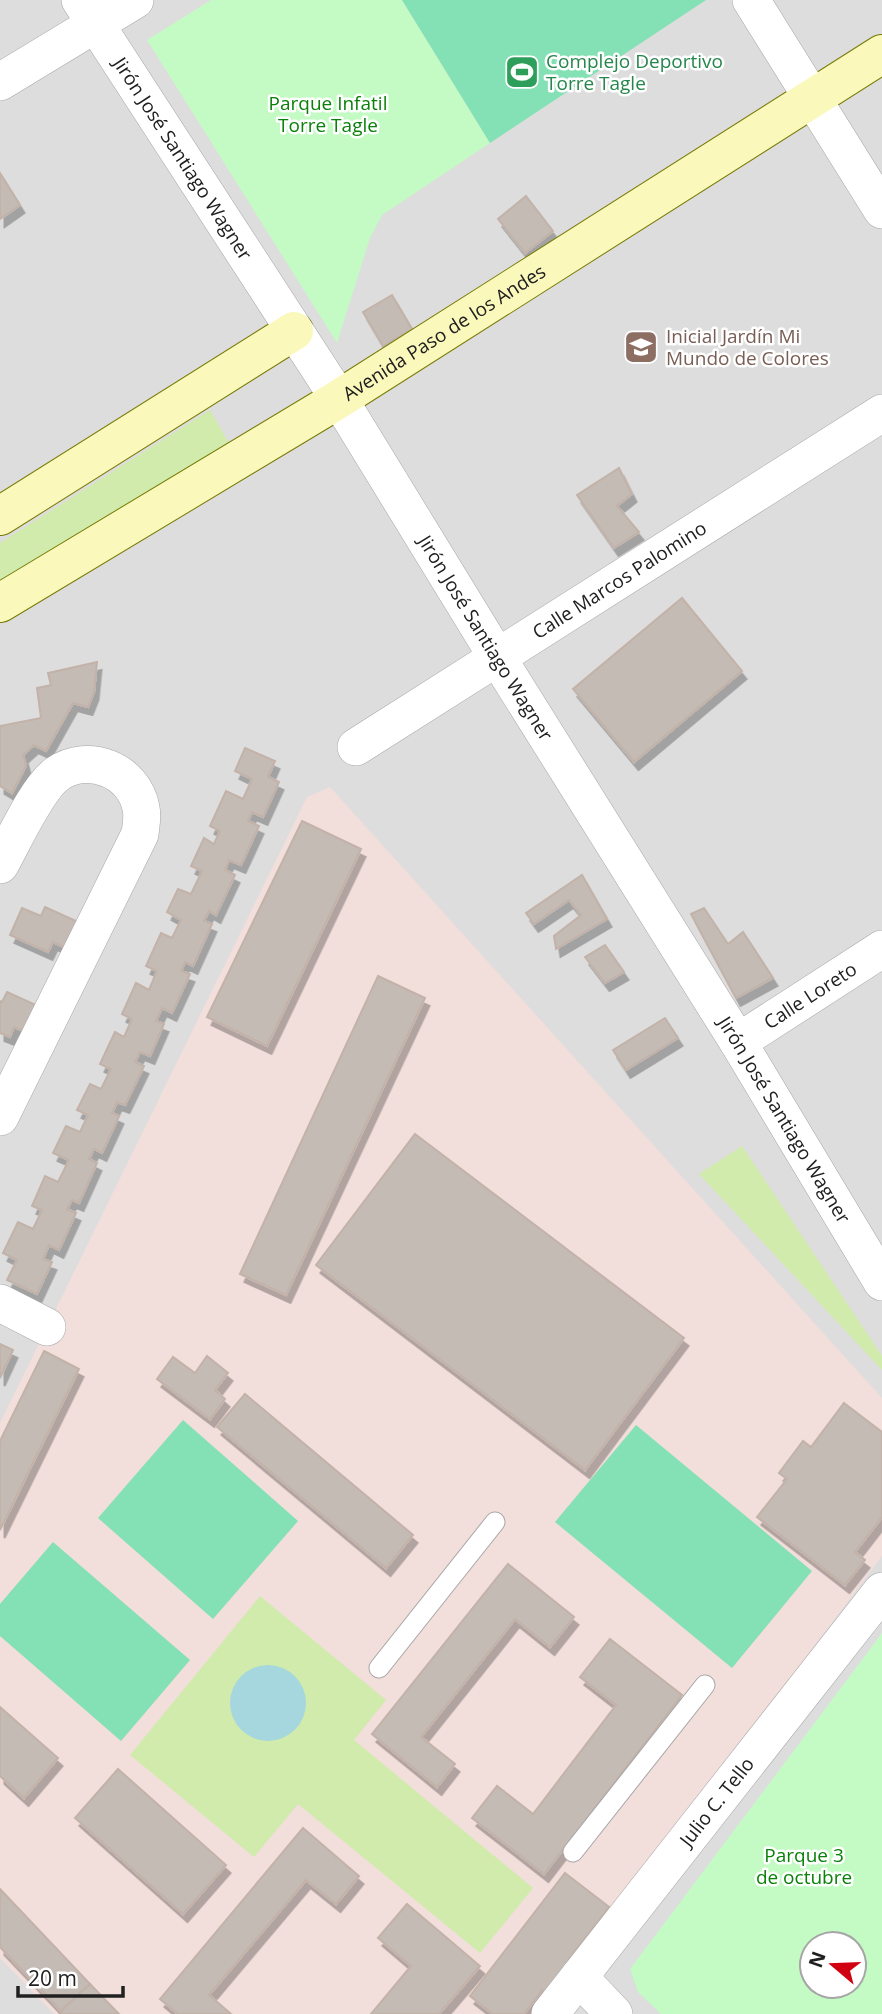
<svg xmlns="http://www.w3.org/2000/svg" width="882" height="2014" viewBox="0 0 882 2014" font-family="'Open Sans',sans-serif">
<defs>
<filter id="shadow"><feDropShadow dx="4.5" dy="8" stdDeviation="0" flood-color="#0004"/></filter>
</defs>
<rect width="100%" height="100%" fill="#f1ece6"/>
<path fill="#dedddd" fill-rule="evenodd" d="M0,0H882V2014H0ZM812,1944H854V1986H812Z"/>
<path fill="#f2deda" d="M330,787L882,1398V1556L537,2014H54L0,1958V1423L307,797Z"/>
<g fill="#d0ebac">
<path d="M210,410L233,450L0,590V543Z"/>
<path d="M742,1146L882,1356V1370L699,1174Z"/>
<path d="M260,1596L386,1700L354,1740L533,1888L480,1953L298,1804L254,1857L130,1755Z"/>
</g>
<g fill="#c4fac4" fill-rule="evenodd">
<path d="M211,0H402L490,143L382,215L370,238L337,343L147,40Z"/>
<path d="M882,1633V2014H661L638,1992L630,1969ZM854,1944V1986H812V1944Z"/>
</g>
<g fill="#84e0b5">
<path d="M402,0H706L490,143Z"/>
<path d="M183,1420L298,1521L213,1619L98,1518Z"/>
<path d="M636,1425L812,1571L732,1668L555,1522Z"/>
<path d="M53,1542L190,1660L121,1741L0,1636V1604Z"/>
</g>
<circle fill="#a6d6de" cx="268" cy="1703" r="38"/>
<g fill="#c5bbb5" stroke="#c2b2a8" stroke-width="2" filter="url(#shadow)">
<path d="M0,173L20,205L0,219Z"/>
<path d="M526,196L553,231L525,253L498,219Z"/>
<path d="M392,295L412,329L383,346L363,312Z"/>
<path d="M619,468L632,494L617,506L639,532L614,548L577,495Z"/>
<path d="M682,598L742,671L634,762L573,689Z"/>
<path d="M97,662L94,692L88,707L73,703L46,751L34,745L23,755L26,766L12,793L0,786V726L41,718L37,688L51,685L48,673Z"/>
<path d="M245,748L275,761L268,777L279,782L263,817L252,812L248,821L259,826L241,865L229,860L225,870L235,875L216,915L209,911L204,921L212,924L193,966L185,962L181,971L190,974L172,1013L162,1008L156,1021L164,1024L150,1056L140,1052L135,1062L144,1066L125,1105L117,1102L112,1113L119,1116L102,1153L94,1149L89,1159L97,1163L79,1203L72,1200L67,1209L76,1213L59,1250L49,1245L43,1259L52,1262L37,1294L7,1280L17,1260L3,1253L18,1222L33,1229L42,1210L32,1206L45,1176L58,1182L69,1160L53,1153L66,1126L80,1132L88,1115L77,1110L90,1084L101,1089L111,1069L100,1064L115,1032L124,1037L132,1019L122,1014L136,983L149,990L157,971L146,966L161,933L172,938L181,920L167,912L178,889L191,894L202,871L191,866L204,838L214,844L220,831L210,826L226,791L243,799L252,779L235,771Z"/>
<path d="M302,821L361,849L267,1046L207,1017Z"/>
<path d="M582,875L607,919L556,949L554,936L581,915L569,900L534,924L526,913Z"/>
<path d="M45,907L78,922L66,948L53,942L48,952L10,935L22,908L41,916Z"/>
<path d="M704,908L728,944L743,932L773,978L736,998L691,914Z"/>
<path d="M605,945L624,972L605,983L585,957Z"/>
<path d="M378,976L425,998L286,1295L240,1274Z"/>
<path d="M7,992L40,1007L28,1033L14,1027L10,1037L0,1033V1001L2,1002Z"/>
<path d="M665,1018L678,1038L626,1070L613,1050Z"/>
<path d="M415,1134L684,1338L585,1470L316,1265Z"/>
<path d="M0,1344L13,1350L0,1378Z"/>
<path d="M44,1351L79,1369L0,1530V1441Z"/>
<path d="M207,1356L228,1373L215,1390L225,1399L210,1419L157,1379L173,1357L195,1373Z"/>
<path d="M245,1394L413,1535L386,1568L217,1427Z"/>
<path d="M844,1403L882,1432V1517L855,1552L865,1560L845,1585L757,1517L787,1479L779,1473L803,1441L811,1447Z"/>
<path d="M508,1564L574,1617L550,1647L515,1619L421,1737L455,1764L437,1787L372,1734Z"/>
<path d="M610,1639L682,1695L544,1874L472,1818L497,1786L533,1814L616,1705L580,1677Z"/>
<path d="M0,1707L58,1758L24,1798L0,1776Z"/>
<path d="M118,1769L226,1865L183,1914L75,1818Z"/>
<path d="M303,1828L359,1876L336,1904L306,1880L209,1995L231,2014H178L160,1999Z"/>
<path d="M565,1873L609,1907L569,1959L572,1961L547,1994L542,1990L524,2014H493L470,1996Z"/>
<path d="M0,1889L90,1984L61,2011L0,1947Z"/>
<path d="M407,1904L480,1966L439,2014H371L411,1966L378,1938Z"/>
<path d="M90,1984L119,2014H63L61,2011Z"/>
</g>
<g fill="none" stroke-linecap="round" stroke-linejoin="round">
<g stroke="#a7a7a7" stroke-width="21">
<g id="lane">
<path d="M379,1668L495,1522"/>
<path d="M573,1852L705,1685"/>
</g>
</g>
<g stroke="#a7a7a7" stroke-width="38">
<g id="street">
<path id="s1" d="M80,0L339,399L497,657L738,1042L882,1282"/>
<path d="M751,0L882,210"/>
<path d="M0,82L135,0"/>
<path id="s2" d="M356,747L882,413"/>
<path d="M0,865C13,842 37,788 57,774C88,752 134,770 141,808C143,817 141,825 140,834L0,1117"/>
<path id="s3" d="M738,1042L882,949"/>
<path d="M0,1303L47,1327"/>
<path d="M579,1977L614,2014"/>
<path id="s4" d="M550,2014L882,1591"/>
</g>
</g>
<g stroke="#777a04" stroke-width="40">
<g id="secondary">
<path d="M0,516L294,331"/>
<path id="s5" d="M0,603L339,399L882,54"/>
</g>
</g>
<use href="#lane" stroke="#fff" stroke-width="19"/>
<use href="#street" stroke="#fff" stroke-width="37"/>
<use href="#secondary" stroke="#faf8bb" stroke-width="38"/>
</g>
<defs>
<g id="stadium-square" transform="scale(1.75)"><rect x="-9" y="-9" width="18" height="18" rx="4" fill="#2e9e5b" stroke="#fff"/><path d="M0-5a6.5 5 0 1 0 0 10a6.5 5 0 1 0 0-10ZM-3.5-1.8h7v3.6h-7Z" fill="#fff"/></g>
<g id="school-square" transform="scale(1.75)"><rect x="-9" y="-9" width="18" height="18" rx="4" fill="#8d6e63" stroke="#fff"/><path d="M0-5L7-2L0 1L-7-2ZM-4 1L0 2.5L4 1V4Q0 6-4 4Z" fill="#fff"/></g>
</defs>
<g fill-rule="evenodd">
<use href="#stadium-square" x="522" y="72"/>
<use href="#school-square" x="641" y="347"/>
</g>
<g text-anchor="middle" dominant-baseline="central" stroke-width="5" stroke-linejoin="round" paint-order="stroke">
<g font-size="19" fill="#27864d" stroke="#fff" text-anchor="start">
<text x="546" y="61">Complejo Deportivo<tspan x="546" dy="22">Torre Tagle</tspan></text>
</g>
<g font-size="19" fill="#0b810b" stroke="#fff">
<text x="328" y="103">Parque Infatil<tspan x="328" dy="22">Torre Tagle</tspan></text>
<text x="804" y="1855">Parque 3<tspan x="804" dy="22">de octubre</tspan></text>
</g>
<g font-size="19" fill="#202020" stroke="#fff">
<text stroke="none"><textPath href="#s1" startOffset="189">Jirón José Santiago Wagner</textPath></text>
<text stroke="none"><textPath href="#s5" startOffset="520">Avenida Paso de los Andes</textPath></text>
<text stroke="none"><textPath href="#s2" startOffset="312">Calle Marcos Palomino</textPath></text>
<text stroke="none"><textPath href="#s1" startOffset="756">Jirón José Santiago Wagner</textPath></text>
<text stroke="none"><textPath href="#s3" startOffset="86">Calle Loreto</textPath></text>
<text stroke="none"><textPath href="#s1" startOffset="1323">Jirón José Santiago Wagner</textPath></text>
<text stroke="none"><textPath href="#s4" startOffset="270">Julio C. Tello</textPath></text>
</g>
<g font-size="19" fill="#785e54" stroke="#fff" text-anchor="start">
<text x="666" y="336">Inicial Jardín Mi<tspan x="666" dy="22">Mundo de Colores</tspan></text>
</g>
</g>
<g transform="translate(833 1965) rotate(289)"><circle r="33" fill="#ffffff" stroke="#a6a6a6" stroke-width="2"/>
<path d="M0-5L12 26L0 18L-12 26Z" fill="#d00011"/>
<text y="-10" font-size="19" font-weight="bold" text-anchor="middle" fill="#202020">N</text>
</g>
<path d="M18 1986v10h105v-10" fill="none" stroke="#202020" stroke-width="3.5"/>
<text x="28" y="1986" font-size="21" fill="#202020" stroke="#ffffff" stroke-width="5" paint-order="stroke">20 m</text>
</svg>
